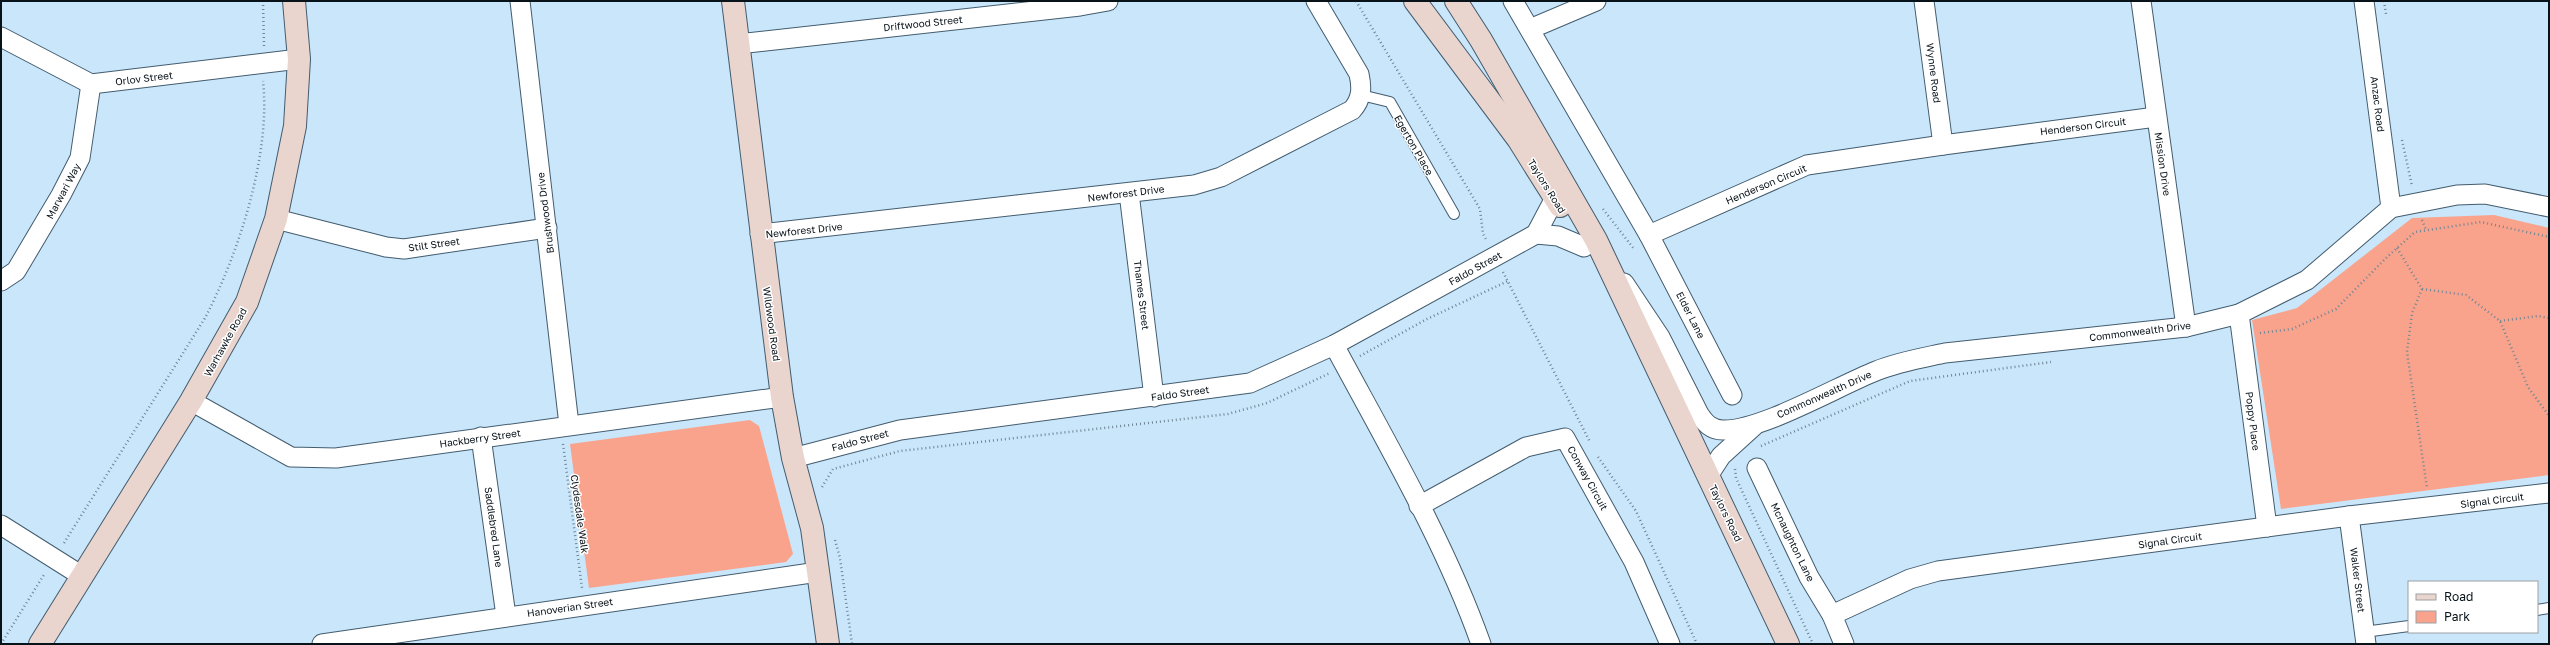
<svg xmlns="http://www.w3.org/2000/svg" width="2550" height="645" viewBox="0 0 2550 645" font-family="'Golos Text',sans-serif">
<rect width="100%" height="100%" fill="#c9e6fb"/>
<g fill="#faa38c">
<path d="M2494,215L2549,228V475L2281,509L2252,320L2297,308L2412,218Z"/>
<path d="M750,420L759,426L793,554L786,562L589,588L570,444Z"/>
</g>
<g fill="none" stroke-linecap="round" stroke-linejoin="round">
<g stroke="#435c6e" stroke-width="12">
<g id="lane">
<path d="M1361,95L1390,102L1454,214"/>
<path d="M2537,610L2549,608"/>
<path d="M2364,632L2409,626"/>
</g>
</g>
<g stroke="#435c6e" stroke-width="21">
<g id="street">
<path d="M520,1L569,425"/>
<path d="M1513,1L1649,235L1807,165L1943,145L2156,117"/>
<path d="M1924,1L1943,145"/>
<path d="M2141,1L2186,327"/>
<path d="M2364,1L2391,208"/>
<path d="M1530,29L1596,1"/>
<path d="M1,37L91,84L299,59"/>
<path d="M738,44L1080,6L1108,1"/>
<path d="M1129,193L1154,397"/>
<path d="M276,219L386,247L404,249L547,228"/>
<path d="M760,234L1194,185L1221,177L1352,110C1362,99 1362,88 1359,74L1316,1"/>
<path d="M1536,234L1558,236L1584,247"/>
<path d="M1536,234L1555,198"/>
<path d="M1649,235L1732,395"/>
<path d="M1,281L16,271L61,195L80,158L91,84"/>
<path d="M1624,283L1660,337L1699,414C1705,423 1711,430 1723,430C1761,431 1838,386 1876,371C1898,362 1922,358 1945,353L2186,327L2239,314L2307,280L2391,208L2457,195L2485,194L2549,207"/>
<path d="M2239,314L2267,527"/>
<path d="M1334,345C1385,440 1445,542 1481,644"/>
<path d="M191,401L291,457L336,458L782,397"/>
<path d="M481,437L506,616"/>
<path d="M793,458L900,430L1250,383L1334,345L1536,234"/>
<path d="M1757,468L1809,577L1832,615"/>
<path d="M1708,476L1721,456L1754,426"/>
<path d="M1419,506L1526,447L1565,438L1634,562L1670,644"/>
<path d="M2349,516L2366,644"/>
<path d="M1,525L82,576"/>
<path d="M322,644L818,572"/>
<path d="M1844,644L1832,615L1910,579L1938,571L2349,516L2549,493"/>
</g>
</g>
<g stroke="#435c6e" stroke-width="24">
<g id="secondary">
<path d="M733,1L782,397L793,458L812,528L828,644"/>
<path d="M1415,1L1518,139L1560,206"/>
<path d="M1456,1L1481,40L1596,240L1788,644"/>
<path d="M40,644L191,401L247,302L276,219L295,126L299,59L294,1"/>
</g>
</g>
<g stroke="#718594" stroke-width="2.5" stroke-dasharray="1 3" stroke-linecap="butt">
<path d="M263,1L264,46"/>
<path d="M1356,1L1480,209L1483,234L1487,241"/>
<path d="M2384,1L2386,14"/>
<path d="M2402,140L2412,186"/>
<path d="M1603,209L1634,249"/>
<path d="M2422,220L2426,230"/>
<path d="M2397,248L2422,289L2412,313L2407,352L2427,488"/>
<path d="M1503,272L1590,442"/>
<path d="M2422,289L2466,295L2500,321L2528,387L2549,416"/>
<path d="M2500,321L2538,316L2549,318"/>
<path d="M2260,333L2292,329L2336,309L2386,258L2415,232L2481,222L2549,237"/>
<path d="M1360,356L1427,319L1508,281"/>
<path d="M563,444L582,588"/>
<path d="M1761,446L1910,381L2051,362"/>
<path d="M1598,457L1636,511L1697,644"/>
<path d="M1735,469L1736,478L1813,644"/>
<path d="M822,487L833,469L900,451L1228,414L1267,403L1330,373"/>
<path d="M835,540L840,558L852,644"/>
<path d="M64,543L205,318C239,253 271,154 263,81"/>
<path d="M1,644L45,573"/>
</g>
<use href="#lane" stroke="#fff" stroke-width="10"/>
<use href="#street" stroke="#fff" stroke-width="19"/>
<use href="#secondary" stroke="#ead4ce" stroke-width="22"/>
</g>
<g text-anchor="middle" dominant-baseline="central" stroke-width="3" stroke-linejoin="round" paint-order="stroke">
<g font-size="10" fill="#081219" stroke="#fff">
<text transform="translate(923 23) rotate(-6)">Driftwood Street</text>
<text transform="translate(1934 73) rotate(83)">Wynne Road</text>
<text transform="translate(144 78) rotate(-7)">Orlov Street</text>
<text transform="translate(2378 104) rotate(83)">Anzac Road</text>
<text transform="translate(2083 126) rotate(-7)">Henderson Circuit</text>
<text transform="translate(1414 145) rotate(60)">Egerton Place</text>
<text transform="translate(2163 164) rotate(82)">Mission Drive</text>
<text transform="translate(1766 184) rotate(-23)">Henderson Circuit</text>
<text transform="translate(1547 186) rotate(58)">Taylors Road</text>
<text transform="translate(63 191) rotate(-62)">Marwari Way</text>
<text transform="translate(1126 193) rotate(-7)">Newforest Drive</text>
<text transform="translate(545 213) rotate(-97)">Brushwood Drive</text>
<text transform="translate(804 230) rotate(-6)">Newforest Drive</text>
<text transform="translate(434 244) rotate(-8)">Stilt Street</text>
<text transform="translate(1475 268) rotate(-29)">Faldo Street</text>
<text transform="translate(1142 295) rotate(83)">Thames Street</text>
<text transform="translate(1691 315) rotate(63)">Elder Lane</text>
<text transform="translate(772 324) rotate(82)">Wildwood Road</text>
<text transform="translate(2140 331) rotate(-7)">Commonwealth Drive</text>
<text transform="translate(225 342) rotate(-61)">Warhawke Road</text>
<text transform="translate(1180 393) rotate(-8)">Faldo Street</text>
<text transform="translate(1824 394) rotate(-24)">Commonwealth Drive</text>
<text transform="translate(2253 421) rotate(83)">Poppy Place</text>
<text transform="translate(480 438) rotate(-8)">Hackberry Street</text>
<text transform="translate(860 440) rotate(-15)">Faldo Street</text>
<text transform="translate(1588 478) rotate(61)">Conway Circuit</text>
<text transform="translate(2492 500) rotate(-7)">Signal Circuit</text>
<text transform="translate(1726 513) rotate(64)">Taylors Road</text>
<text transform="translate(580 514) rotate(82)">Clydesdale Walk</text>
<text transform="translate(494 527) rotate(82)">Saddlebred Lane</text>
<text transform="translate(2170 540) rotate(-8)">Signal Circuit</text>
<text transform="translate(1793 542) rotate(64)">Mcnaughton Lane</text>
<text transform="translate(2358 580) rotate(83)">Walker Street</text>
<text transform="translate(570 607) rotate(-8)">Hanoverian Street</text>
</g>
</g>
<rect width="2550" height="645" fill="none" stroke="#081219" stroke-width="4"/>
<rect x="2408" y="581" width="130" height="52" fill="#ffffff" stroke="#9ca0a3"/>
<rect x="2416" y="594" width="20" height="6" fill="#ead4ce" stroke="#9ca0a3"/>
<text x="2444" y="601" font-size="12" fill="#081219">Road</text>
<rect x="2416" y="611" width="20" height="12" fill="#faa38c" stroke="#9ca0a3"/>
<text x="2444" y="621" font-size="12" fill="#081219">Park</text>
</svg>
